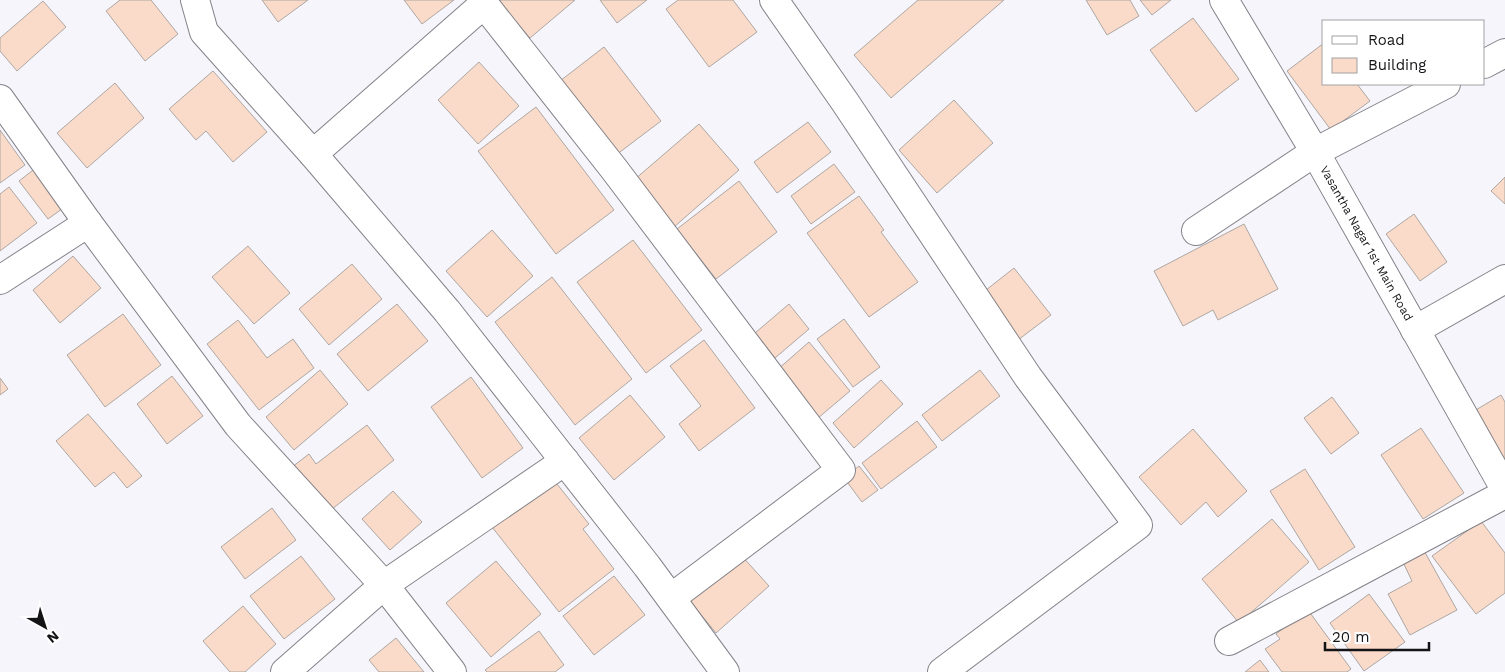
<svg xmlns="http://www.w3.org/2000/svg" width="1505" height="672" viewBox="0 0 1505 672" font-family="'Work Sans',sans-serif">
<rect width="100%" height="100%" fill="#f6f5fc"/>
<g fill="#fadac8" stroke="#ada7a3">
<path d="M120,0H151L178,34L145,61L106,11Z"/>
<path d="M262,0H308L278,22Z"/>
<path d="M404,0H454L422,24Z"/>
<path d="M501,0H575L530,38L499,1Z"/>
<path d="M600,0H647L617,23Z"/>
<path d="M678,0H733L757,32L709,67L666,9Z"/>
<path d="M918,0H1004L891,98L854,55Z"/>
<path d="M1086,0H1130L1139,16L1107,35Z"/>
<path d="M1140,0H1171L1152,15Z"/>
<path d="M43,1L66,27L17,71L0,51V38Z"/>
<path d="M1193,18L1239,79L1196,112L1150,50Z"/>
<path d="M1324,43V84H1357L1370,101L1331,130L1287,71Z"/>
<path d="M604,47L661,121L616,155L560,81Z"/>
<path d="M479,62L519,106L478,144L438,100Z"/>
<path d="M213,71L267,132L233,162L206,131L196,140L169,109Z"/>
<path d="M115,83L144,118L87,168L57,133Z"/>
<path d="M954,100L993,143L937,193L899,150Z"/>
<path d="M536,107L614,210L556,254L478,151Z"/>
<path d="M808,122L831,152L777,193L754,162Z"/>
<path d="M699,124L739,170L674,227L634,180Z"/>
<path d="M0,130L25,165L0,183Z"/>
<path d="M834,164L855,192L811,224L791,196Z"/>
<path d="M37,167L66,206L48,219L19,181Z"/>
<path d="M1505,177V204L1491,191Z"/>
<path d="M739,181L777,232L716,279L677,229Z"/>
<path d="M9,187L37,223L0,251V194Z"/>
<path d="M859,196L884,230L881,232L918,282L869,317L807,233Z"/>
<path d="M1414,214L1447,262L1420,281L1386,234Z"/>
<path d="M1244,224L1278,289L1218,320L1213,310L1183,326L1154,271Z"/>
<path d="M492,230L533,276L487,317L446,271Z"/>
<path d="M633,240L702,330L646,373L577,282Z"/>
<path d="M248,246L290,293L254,324L212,277Z"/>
<path d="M73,256L101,288L60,323L33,290Z"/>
<path d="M352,264L382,299L329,345L299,309Z"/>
<path d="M1014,268L1051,315L1018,340L981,294Z"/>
<path d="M552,277L632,379L575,425L495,322Z"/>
<path d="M397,304L428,341L368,391L337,354Z"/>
<path d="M789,304L809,329L775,358L755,333Z"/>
<path d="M123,314L161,365L105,407L67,355Z"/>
<path d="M844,319L880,367L853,387L817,339Z"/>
<path d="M238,320L267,358L293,339L314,368L259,410L207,344Z"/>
<path d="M704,340L755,408L699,451L679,424L701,406L670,366Z"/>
<path d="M809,342L850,391L818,418L777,370Z"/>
<path d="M320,370L348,404L294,450L266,417Z"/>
<path d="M980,370L1000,396L942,441L922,415Z"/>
<path d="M172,376L203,416L167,444L137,404Z"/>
<path d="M471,377L523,448L482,478L431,407Z"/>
<path d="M0,378L8,389L0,395Z"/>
<path d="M881,380L903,404L854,448L833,423Z"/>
<path d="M630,395L665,437L614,480L579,438Z"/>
<path d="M1501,395L1505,402V475L1469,414Z"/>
<path d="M1332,397L1359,433L1331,454L1304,418Z"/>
<path d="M88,414L142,476L127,488L114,472L95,487L56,441Z"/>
<path d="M917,421L937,447L881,489L862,463Z"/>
<path d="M367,425L394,460L327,513L292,467L309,454L316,464Z"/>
<path d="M1421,428L1464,493L1423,519L1381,455Z"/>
<path d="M1193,429L1247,491L1218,517L1206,502L1181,525L1139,477Z"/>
<path d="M859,466L878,490L862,502L844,478Z"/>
<path d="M1305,469L1355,547L1319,570L1270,491Z"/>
<path d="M553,479L589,524L583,529L614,569L559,612L492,527Z"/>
<path d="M393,491L422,522L390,550L362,519Z"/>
<path d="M272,508L296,540L245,579L221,547Z"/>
<path d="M1272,519L1309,562L1239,623L1202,579Z"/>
<path d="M1481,521L1505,553V593L1476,614L1432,556Z"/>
<path d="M1422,547L1457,610L1410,635L1388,594L1412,581L1401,558Z"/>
<path d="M740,554L769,586L716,633L688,599Z"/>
<path d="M301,556L335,599L284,639L250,596Z"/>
<path d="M496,561L541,614L491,657L446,603Z"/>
<path d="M614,576L645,615L594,655L563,616Z"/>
<path d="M1369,594L1405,642L1364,671L1330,623Z"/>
<path d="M243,606L276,644L245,672H230L203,641Z"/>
<path d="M1308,610L1351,669L1347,672H1282L1265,649L1280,639L1276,634Z"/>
<path d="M539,631L564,665L555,672H487L485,670Z"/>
<path d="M396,638L424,672H379L369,660Z"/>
<path d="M1260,660L1269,672H1245Z"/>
</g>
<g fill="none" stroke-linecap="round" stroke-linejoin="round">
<g stroke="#838288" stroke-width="30">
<g id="street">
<path d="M195,0L204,32L313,154"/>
<path d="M774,0L845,102L1028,377L1138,525L942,672"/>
<path id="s1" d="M1224,0L1315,152L1505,489"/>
<path d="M1484,64L1505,53"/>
<path d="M0,99L88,223L238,425L384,585L452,672"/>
<path d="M1196,231L1315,152L1446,84"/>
<path d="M0,280L88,223"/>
<path d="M1415,330L1505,279"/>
<path d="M671,598L841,470L614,169L484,4L313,154L447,311L647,566L725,672"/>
<path d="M1229,641L1505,494"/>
<path d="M285,672L384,585L565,461"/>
</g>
</g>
<use href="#street" stroke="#fff" stroke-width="28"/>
</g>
<g text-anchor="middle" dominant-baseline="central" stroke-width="5" stroke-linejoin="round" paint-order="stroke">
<g font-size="12" fill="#141316" stroke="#fff">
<text stroke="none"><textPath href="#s1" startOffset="282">Vasantha Nagar 1st Main Road</textPath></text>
</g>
</g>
<rect x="1322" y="20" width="162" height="65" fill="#ffffff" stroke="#a1a1a2"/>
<rect x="1332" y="36" width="25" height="8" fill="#ffffff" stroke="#a1a1a2"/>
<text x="1368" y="45" font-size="15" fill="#141316">Road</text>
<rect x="1332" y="58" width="25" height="15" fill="#fadac8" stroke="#a1a1a2"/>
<text x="1368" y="70" font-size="15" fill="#141316">Building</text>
<g transform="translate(45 627) rotate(141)" stroke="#ffffff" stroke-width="4" paint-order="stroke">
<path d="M0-4L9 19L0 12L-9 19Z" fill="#141316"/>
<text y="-8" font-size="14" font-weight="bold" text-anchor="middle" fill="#141316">N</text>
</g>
<path d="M1325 642v8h104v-8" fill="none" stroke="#141316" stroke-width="2.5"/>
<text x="1332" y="642" font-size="15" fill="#141316" stroke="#ffffff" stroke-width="4" paint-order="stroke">20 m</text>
</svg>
